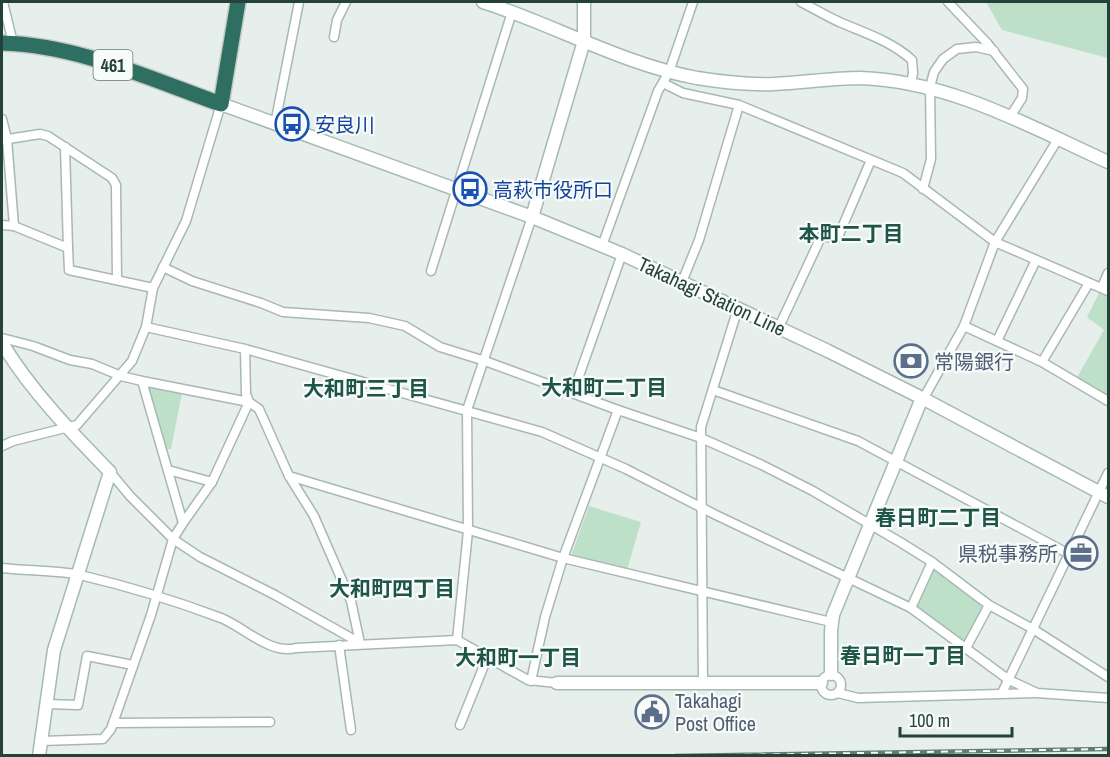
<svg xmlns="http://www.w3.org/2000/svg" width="1110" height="757" viewBox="0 0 1110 757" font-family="'Archivo Narrow','Noto Sans JP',sans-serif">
<rect width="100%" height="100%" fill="#e6efeb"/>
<g fill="#bfe0c8">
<path d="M986,2H1108V58L1002,30Z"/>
<path d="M1102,287L1108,291V401L1075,381L1104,330L1087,317Z"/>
<path d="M147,386L182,393L171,449H164Z"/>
<path d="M589,506L641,522L627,570L571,556Z"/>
<path d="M932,562L989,605L966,648L911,608Z"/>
</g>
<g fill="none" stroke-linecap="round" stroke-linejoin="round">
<g stroke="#a8b8b2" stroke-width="11">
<g id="street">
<path d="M3,2L13,43"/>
<path d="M801,2C815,9 829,18 844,24C868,34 892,42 912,60L913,73L911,83"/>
<path d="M948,2L987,43L1023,89L1022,98L1010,117"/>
<path d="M334,37L337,20L346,2"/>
<path d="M663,83L683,93L739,105L903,173L995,242L1108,291"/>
<path d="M2,119L7,139L14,226"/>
<path d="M275,124L299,2"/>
<path d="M2,140L40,134L48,136L112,178L116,185L117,280"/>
<path d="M65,147L68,248"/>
<path d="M923,189L931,159L930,87L934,72L943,59L957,49L976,47L994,51"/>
<path d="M2,225L14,226L68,248L69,270L153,288"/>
<path d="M602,246L658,91L669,72L693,2"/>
<path d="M163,267L192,281L261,303L283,312L369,318L405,326L440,347L485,361L618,410L701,438L762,465L813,491L900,542L932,562L989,605L1033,629L1108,677"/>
<path d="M431,271L512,12"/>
<path d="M682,282L699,240L739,105"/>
<path d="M1102,287L1108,273"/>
<path d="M964,326L1042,362L1108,401"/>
<path d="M146,327L245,349L542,432L626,469L716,515L911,608L1009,680L1037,693L1108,698"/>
<path d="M779,327L821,237H838L871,160"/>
<path d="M2,338L33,346L70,360L92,364L121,376L142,381"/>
<path d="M997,341L1036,260"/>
<path d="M1042,362L1089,283"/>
<path d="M713,390L858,441L1069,554"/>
<path d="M573,393L622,254"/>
<path d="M922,398L926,394L964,326L995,242L1058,139"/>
<path d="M2,446L13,441L77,425L132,361L146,327L153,288L186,221L221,104"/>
<path d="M168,470L212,482"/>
<path d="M110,472L130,496L173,539L200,557L275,595L360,643L351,601L314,516L289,476L259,409L249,402L142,381L183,523L212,482L249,402L246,394L245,349"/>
<path d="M289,476L563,558L831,622"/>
<path d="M2,568C27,571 55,570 80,575C127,586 176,601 221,618C244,627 270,655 296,648L457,640L528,680L557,683"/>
<path d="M911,608L932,562"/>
<path d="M457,640L468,531L467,410L532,217"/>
<path d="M339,645L351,730"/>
<path d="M966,648L989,605"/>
<circle cx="831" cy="685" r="10"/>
<path d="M531,681L545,617L563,558L618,410"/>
<path d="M703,684L701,427L738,308"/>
<path d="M838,693L858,698L1034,693"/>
<path d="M1002,693L1108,473"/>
<path d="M46,704L78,705L87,656L133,665"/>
<path d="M113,723L270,722"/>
<path d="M460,725L487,658"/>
<path d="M41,741L103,739L111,729L151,615L173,539L183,523"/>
</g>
</g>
<g stroke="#a4bbb3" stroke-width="15">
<g id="secondary">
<path d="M483,2C555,25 622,64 697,78C722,82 748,85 774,84C803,83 831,78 860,78C950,81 1029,126 1108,162"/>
<path d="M221,104L532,217L622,254L828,351L922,398L1108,497"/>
<path d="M532,217L584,41V2"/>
<path d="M2,343C31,391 71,432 110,472L54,650L39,756"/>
<path d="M831,674V631L833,615L922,398"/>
<path d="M557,683H821"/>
</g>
</g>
<g stroke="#c2cac8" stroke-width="18">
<path id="highway" d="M2,43C78,45 150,79 221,104L238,2"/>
</g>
<use href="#street" stroke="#fff" stroke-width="8"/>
<use href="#secondary" stroke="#fff" stroke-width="12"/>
<use href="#highway" stroke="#2f6f62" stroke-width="15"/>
<g stroke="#5f7d75" stroke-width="4.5">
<path id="rail" d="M675,756L1108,749"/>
</g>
<use href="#rail" stroke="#f7fbf9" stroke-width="2" stroke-dasharray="7" stroke-linecap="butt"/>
</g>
<defs>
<g id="bus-ring" transform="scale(1.725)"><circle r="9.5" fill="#f7fbf9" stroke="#1a4fb4" stroke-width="1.5"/><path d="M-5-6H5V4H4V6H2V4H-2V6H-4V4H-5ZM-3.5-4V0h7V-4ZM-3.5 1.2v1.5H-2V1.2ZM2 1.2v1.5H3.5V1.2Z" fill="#1a4fb4"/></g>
<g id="bank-ring" transform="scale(1.725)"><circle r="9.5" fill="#f7fbf9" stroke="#5c6f8a" stroke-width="1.5"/><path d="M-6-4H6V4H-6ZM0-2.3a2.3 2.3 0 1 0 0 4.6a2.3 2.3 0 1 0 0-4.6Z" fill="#5c6f8a"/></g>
<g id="office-ring" transform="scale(1.725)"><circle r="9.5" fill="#f7fbf9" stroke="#5c6f8a" stroke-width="1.5"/><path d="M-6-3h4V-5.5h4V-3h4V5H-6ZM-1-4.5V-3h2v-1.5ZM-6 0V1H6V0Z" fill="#5c6f8a"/></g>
<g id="civic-ring" transform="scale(1.725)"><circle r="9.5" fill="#f7fbf9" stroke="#5c6f8a" stroke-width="1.5"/><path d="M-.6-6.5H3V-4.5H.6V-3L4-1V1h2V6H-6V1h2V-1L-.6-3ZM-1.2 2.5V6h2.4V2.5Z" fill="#5c6f8a"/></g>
</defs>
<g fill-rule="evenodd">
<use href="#bus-ring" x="292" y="124"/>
<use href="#bus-ring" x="470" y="189"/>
<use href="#bank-ring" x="911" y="361"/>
<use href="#office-ring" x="1081" y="553"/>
<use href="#civic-ring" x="652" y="712"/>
</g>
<g text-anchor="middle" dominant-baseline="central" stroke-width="4.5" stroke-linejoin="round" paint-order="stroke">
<rect fill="#f7fbf9" stroke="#637a73" stroke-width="1.5" x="93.5" y="50" width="39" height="30" rx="4.5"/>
<g font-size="18" font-weight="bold" fill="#24423a">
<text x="113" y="65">461</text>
</g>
<g font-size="20" fill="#164399" stroke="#f7fbf9" text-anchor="start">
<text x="315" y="124">安良川</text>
<text x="493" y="189">高萩市役所口</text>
</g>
<g font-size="20" fill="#24423a" stroke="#f7fbf9">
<text transform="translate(712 296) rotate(25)">Takahagi Station Line</text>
</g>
<g font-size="20" fill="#4e5e75" stroke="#f7fbf9" text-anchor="start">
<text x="934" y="361">常陽銀行</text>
<text x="1058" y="553" text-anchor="end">県税事務所</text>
<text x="675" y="700">Takahagi<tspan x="675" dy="23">Post Office</tspan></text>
</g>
<g font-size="21" font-weight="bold" fill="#1f5548" stroke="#f7fbf9">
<text x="851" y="233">本町二丁目</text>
<text x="604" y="387">大和町二丁目</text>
<text x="366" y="388">大和町三丁目</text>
<text x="938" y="517">春日町二丁目</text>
<text x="392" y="588">大和町四丁目</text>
<text x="903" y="655">春日町一丁目</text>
<text x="518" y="657">大和町一丁目</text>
</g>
</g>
<rect width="1110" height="757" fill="none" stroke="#24423a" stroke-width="6"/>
<path d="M900 727v9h112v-9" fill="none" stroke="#24423a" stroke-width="3"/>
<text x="909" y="727" font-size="18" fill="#24423a" stroke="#f7fbf9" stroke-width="4.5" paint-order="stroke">100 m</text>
</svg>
